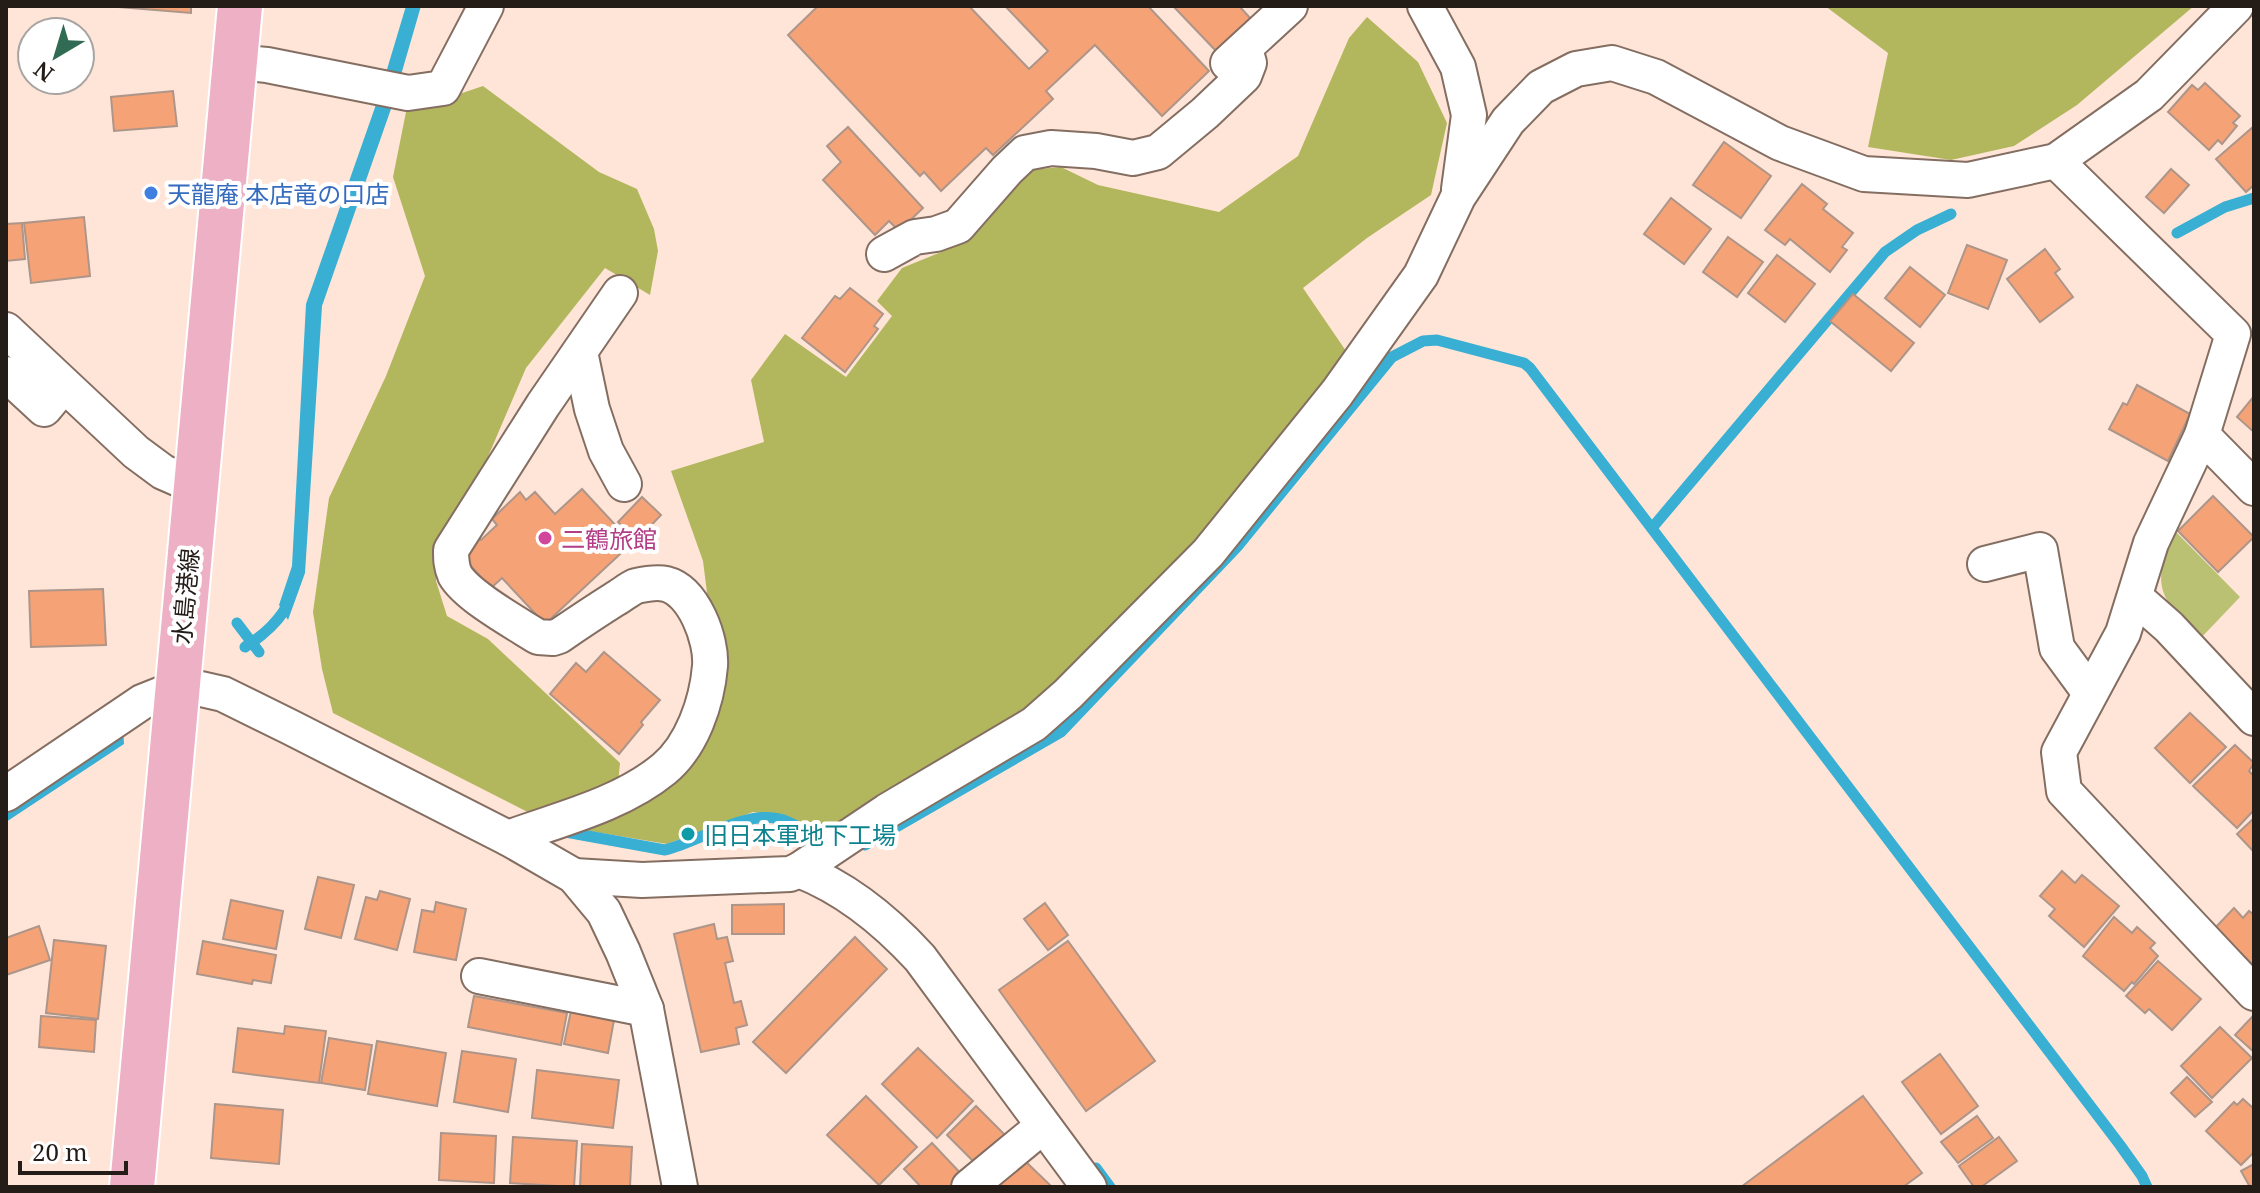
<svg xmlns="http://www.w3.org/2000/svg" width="2260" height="1193" viewBox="0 0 2260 1193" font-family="'Noto Serif','Noto Sans JP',serif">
<rect width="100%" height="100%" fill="#ffe5d8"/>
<path fill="#bbc172" d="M2176,532L2240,597L2199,640C2162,597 2148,588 2176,532Z"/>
<g fill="#b2b75d">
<path d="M1825,6H2194L2077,105L2014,146L1951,160L1868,147L1888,53Z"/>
<path d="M1367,17L1418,62L1447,123L1431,195L1367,238L1303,288L1346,351L1201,544L1024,713L834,832L818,833L781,815L753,812L667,844L553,825L333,713L322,669L313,612L329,498L386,376L425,276L393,177L406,112L483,86L599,172L637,189L654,229L658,251L650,295L605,268L526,368L487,459L437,540L436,581L447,616L488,639L620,763L616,804L648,796L716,664L703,561L671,471L764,442L751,380L785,334L846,377L892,316L877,301L902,268L951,248L1018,171L1061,167L1098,185L1219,212L1298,156L1349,38Z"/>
</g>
<g fill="#38afd3">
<path d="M406,6H421L392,106L322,306L305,573L288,620L279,605L292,566L306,304L379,96Z"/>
<path d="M123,728L124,744L6,822V806Z"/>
</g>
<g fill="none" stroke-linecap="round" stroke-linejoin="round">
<g stroke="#38afd3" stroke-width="11">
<path d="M2177,233L2225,207L2254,198"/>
<path d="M6,354L21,368"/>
<path d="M1652,528L1885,252L1917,230L1951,214"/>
<path d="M237,623L259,652"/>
<path d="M245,647C261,637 283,619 289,600"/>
<path d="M560,831L665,850C701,841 744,810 780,819C789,821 800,828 809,832"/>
<path d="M865,845L1061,732L1237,547L1392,357L1423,341L1437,340L1524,363L1530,368L2120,1145L2142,1176L2147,1187"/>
<path d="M1096,1168L1110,1187"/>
</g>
</g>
<g fill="#f5a376" stroke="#ad9589" stroke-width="2">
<path d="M106,6H191V13Z"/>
<path d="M818,6H969L1029,69L1048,51L1005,6H1148L1209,71L1162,116L1095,45L1046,91L1053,99L993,155L986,148L941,191L924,172L920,176L788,35Z"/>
<path d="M1173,6H1242L1240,7L1251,19L1217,52Z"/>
<path d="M2205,83L2240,116L2233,123L2237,126L2222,144L2218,140L2209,150L2168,112L2192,85L2198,90Z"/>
<path d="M173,91L177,126L114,131L111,97Z"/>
<path d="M848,127L923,208L899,231L889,221L875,235L823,180L841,162L827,146Z"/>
<path d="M2253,127L2254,185L2246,192L2216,159Z"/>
<path d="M1724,142L1771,176L1741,218L1693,185Z"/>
<path d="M2171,169L2189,185L2164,213L2146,197Z"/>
<path d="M1802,184L1827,204L1823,209L1853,233L1842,247L1847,250L1830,272L1790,239L1785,245L1765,230Z"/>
<path d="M1671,198L1711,229L1684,264L1644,234Z"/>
<path d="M84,217L90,276L31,283L24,223Z"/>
<path d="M22,223L25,259L6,261V224Z"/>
<path d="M1728,237L1763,262L1737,297L1703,272Z"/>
<path d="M1967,245L2007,260L1988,309L1948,293Z"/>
<path d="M2045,249L2060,269L2055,273L2073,297L2040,322L2007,279Z"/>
<path d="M1777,255L1815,284L1785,322L1748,293Z"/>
<path d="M1910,267L1945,295L1920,327L1885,298Z"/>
<path d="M850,288L883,314L874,326L878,329L845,372L802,338L835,296L840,299Z"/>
<path d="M1853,294L1914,343L1891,371L1830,321Z"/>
<path d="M2137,385L2190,414L2168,461L2109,429L2123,403L2127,405Z"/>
<path d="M2254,396V432L2237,417Z"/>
<path d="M582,489L632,543L545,624L502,578L491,588L458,552L476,536L481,540L497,525L492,519L520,492L526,500L535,492L555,514Z"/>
<path d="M2213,496L2254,537L2218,572L2178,531Z"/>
<path d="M642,497L661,515L637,540L618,522Z"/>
<path d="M103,589L106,645L31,647L29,591Z"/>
<path d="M604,652L660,700L641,722L643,725L619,754L550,694L576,663L586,672Z"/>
<path d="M2190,713L2226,747L2190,783L2155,748Z"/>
<path d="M2235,745L2254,763L2249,771L2254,776V810L2237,828L2193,786Z"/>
<path d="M2254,818V852L2237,834Z"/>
<path d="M2062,871L2075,883L2082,875L2119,906L2084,947L2049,916L2055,909L2040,896Z"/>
<path d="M318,877L354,885L341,938L305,929Z"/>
<path d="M380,891L410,899L397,950L355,939L366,897L377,900Z"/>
<path d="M231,900L283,911L276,949L223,939Z"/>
<path d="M436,902L466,909L456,960L414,952L422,910L434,912Z"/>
<path d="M1045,903L1068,935L1048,950L1024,919Z"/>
<path d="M784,904V934H732V905Z"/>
<path d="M2234,908L2243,918L2249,911L2254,915V966L2215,928Z"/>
<path d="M2114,917L2132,933L2137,927L2155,943L2150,948L2158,956L2134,984L2132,982L2124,991L2083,956Z"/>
<path d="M714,924L717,939L727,937L733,961L725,963L734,1003L741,1001L747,1025L736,1028L739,1044L701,1052L674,934Z"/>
<path d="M39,926L50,960L6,975V938Z"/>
<path d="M855,937L887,969L786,1073L753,1042Z"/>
<path d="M54,940L106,946L98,1019L46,1013Z"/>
<path d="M203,941L276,955L271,983L253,980L252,984L197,974Z"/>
<path d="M1068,941L1155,1061L1086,1111L999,990Z"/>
<path d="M2158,961L2201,999L2172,1030L2149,1009L2145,1013L2126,996Z"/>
<path d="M474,996L567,1013L561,1045L468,1027Z"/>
<path d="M571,1011L614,1020L608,1053L564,1044Z"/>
<path d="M41,1016L96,1020L94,1052L39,1047Z"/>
<path d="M2252,1017L2254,1019V1052L2235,1035Z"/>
<path d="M285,1026L326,1031L319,1083L233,1072L238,1028L284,1034Z"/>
<path d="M2220,1027L2252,1058L2212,1098L2181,1066Z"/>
<path d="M329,1038L372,1045L365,1090L321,1083Z"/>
<path d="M377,1041L446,1053L437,1106L368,1094Z"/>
<path d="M918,1048L973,1101L937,1138L882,1084Z"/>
<path d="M462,1051L516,1059L508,1112L454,1102Z"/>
<path d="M1940,1054L1978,1106L1941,1134L1902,1082Z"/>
<path d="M537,1070L619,1080L613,1128L532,1118Z"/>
<path d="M2187,1077L2212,1102L2195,1117L2171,1093Z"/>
<path d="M866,1096L917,1147L879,1185L827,1135Z"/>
<path d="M1863,1096L1922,1173L1903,1187H1741Z"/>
<path d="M2243,1099L2254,1109V1152L2241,1165L2206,1131L2234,1102L2237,1105Z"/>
<path d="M215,1104L283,1110L279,1164L211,1158Z"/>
<path d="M976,1106L1010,1140L981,1169L947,1135Z"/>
<path d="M1977,1116L1993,1138L1958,1163L1941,1142Z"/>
<path d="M441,1133L496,1136L494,1183L439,1180Z"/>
<path d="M513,1137L577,1141L574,1187L510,1183Z"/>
<path d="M1999,1137L2017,1161L1981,1187H1974L1959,1166Z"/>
<path d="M932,1143L966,1179L957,1187H921L904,1169Z"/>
<path d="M582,1144L632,1147L630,1187H580Z"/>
<path d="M1022,1158L1052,1187H1001L997,1183Z"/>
<path d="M2254,1164V1187H2250L2241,1171Z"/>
</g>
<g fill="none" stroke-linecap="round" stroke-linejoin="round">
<g stroke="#846e62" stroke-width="38">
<g id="minor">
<path d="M1425,6L1458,67L1469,115L1459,189"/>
<path d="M235,62L267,65L408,93L443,88L486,6"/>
<path d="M1228,63L1290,6"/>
<path d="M2056,161L2233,334L2202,435L2151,543L2123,633L2059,752L2064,791L2254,993"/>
<path d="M884,254L915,237L936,234L958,226L1007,170L1025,153L1051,148L1096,151L1133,158L1158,152L1205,113L1244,76L1249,63L1245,49"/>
<path d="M6,330L136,452L163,472L179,479L195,482"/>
<path d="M580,352L592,409L606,451L624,484"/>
<path d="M6,374L44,409L64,385"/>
<path d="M2202,435L2254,488"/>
<path d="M1985,564L2040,550L2057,648L2090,693"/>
<path d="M2136,598L2169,627L2254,718"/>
<path d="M6,794L142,702L177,688L201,689L223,694L290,727L508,838L574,876L604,912L623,952L646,1009L680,1187"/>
<path d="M508,838C560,819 620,805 664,769C692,746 707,702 710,666C712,640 694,591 666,584C658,582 645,584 636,586C629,589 622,595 615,599C596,611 578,623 559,636L553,638L538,637C516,623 467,596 455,575C451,566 451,559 451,550L543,405L620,293"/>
<path d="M799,870C846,888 886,921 920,958L1089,1187"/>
<path d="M574,876L642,880L790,874L799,870L887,811L1034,724L1068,694L1208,553L1337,393L1421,275L1458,197L1508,121L1541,87L1576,69L1612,63L1656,77L1780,143L1864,174L1968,180L2056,161L2149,95L2236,6"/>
<path d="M479,976L646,1009"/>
<path d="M969,1187L1043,1126"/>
</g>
</g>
<g stroke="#fff" stroke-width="48">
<path id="major" d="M132,1187L240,6"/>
</g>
<use href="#minor" stroke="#fff" stroke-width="34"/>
<use href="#major" stroke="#edb0c4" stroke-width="44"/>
</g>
<circle fill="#3f7fe0" stroke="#fff" stroke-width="3" cx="151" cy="193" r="8"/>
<circle fill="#d1479c" stroke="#fff" stroke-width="3" cx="545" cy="538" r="8"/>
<circle fill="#0f9aa8" stroke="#fff" stroke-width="3" cx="688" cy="834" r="8"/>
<g text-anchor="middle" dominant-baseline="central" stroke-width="8" stroke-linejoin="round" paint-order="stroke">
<g font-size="24" fill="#366cbe" stroke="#fff" text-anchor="start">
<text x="167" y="193">天龍庵 本店竜の口店</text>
</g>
<g font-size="24" fill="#b23c85" stroke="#fff" text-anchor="start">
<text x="561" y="538">二鶴旅館</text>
</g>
<g font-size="24" fill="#241c17" stroke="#fff">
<text transform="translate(185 596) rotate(-85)">水島港線</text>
</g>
<g font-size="24" fill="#0d838f" stroke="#fff" text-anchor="start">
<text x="704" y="834">旧日本軍地下工場</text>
</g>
</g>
<rect width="2260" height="1193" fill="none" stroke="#241c17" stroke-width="16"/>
<g transform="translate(56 56) rotate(218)"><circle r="38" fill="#ffffff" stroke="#a7a4a2" stroke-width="2"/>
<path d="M0-6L14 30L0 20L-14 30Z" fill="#326b54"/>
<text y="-12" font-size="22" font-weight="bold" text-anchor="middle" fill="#241c17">N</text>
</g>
<path d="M20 1161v12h106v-12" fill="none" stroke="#241c17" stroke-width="4"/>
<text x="32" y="1161" font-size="24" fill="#241c17" stroke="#ffffff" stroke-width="6" paint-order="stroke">20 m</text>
</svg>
